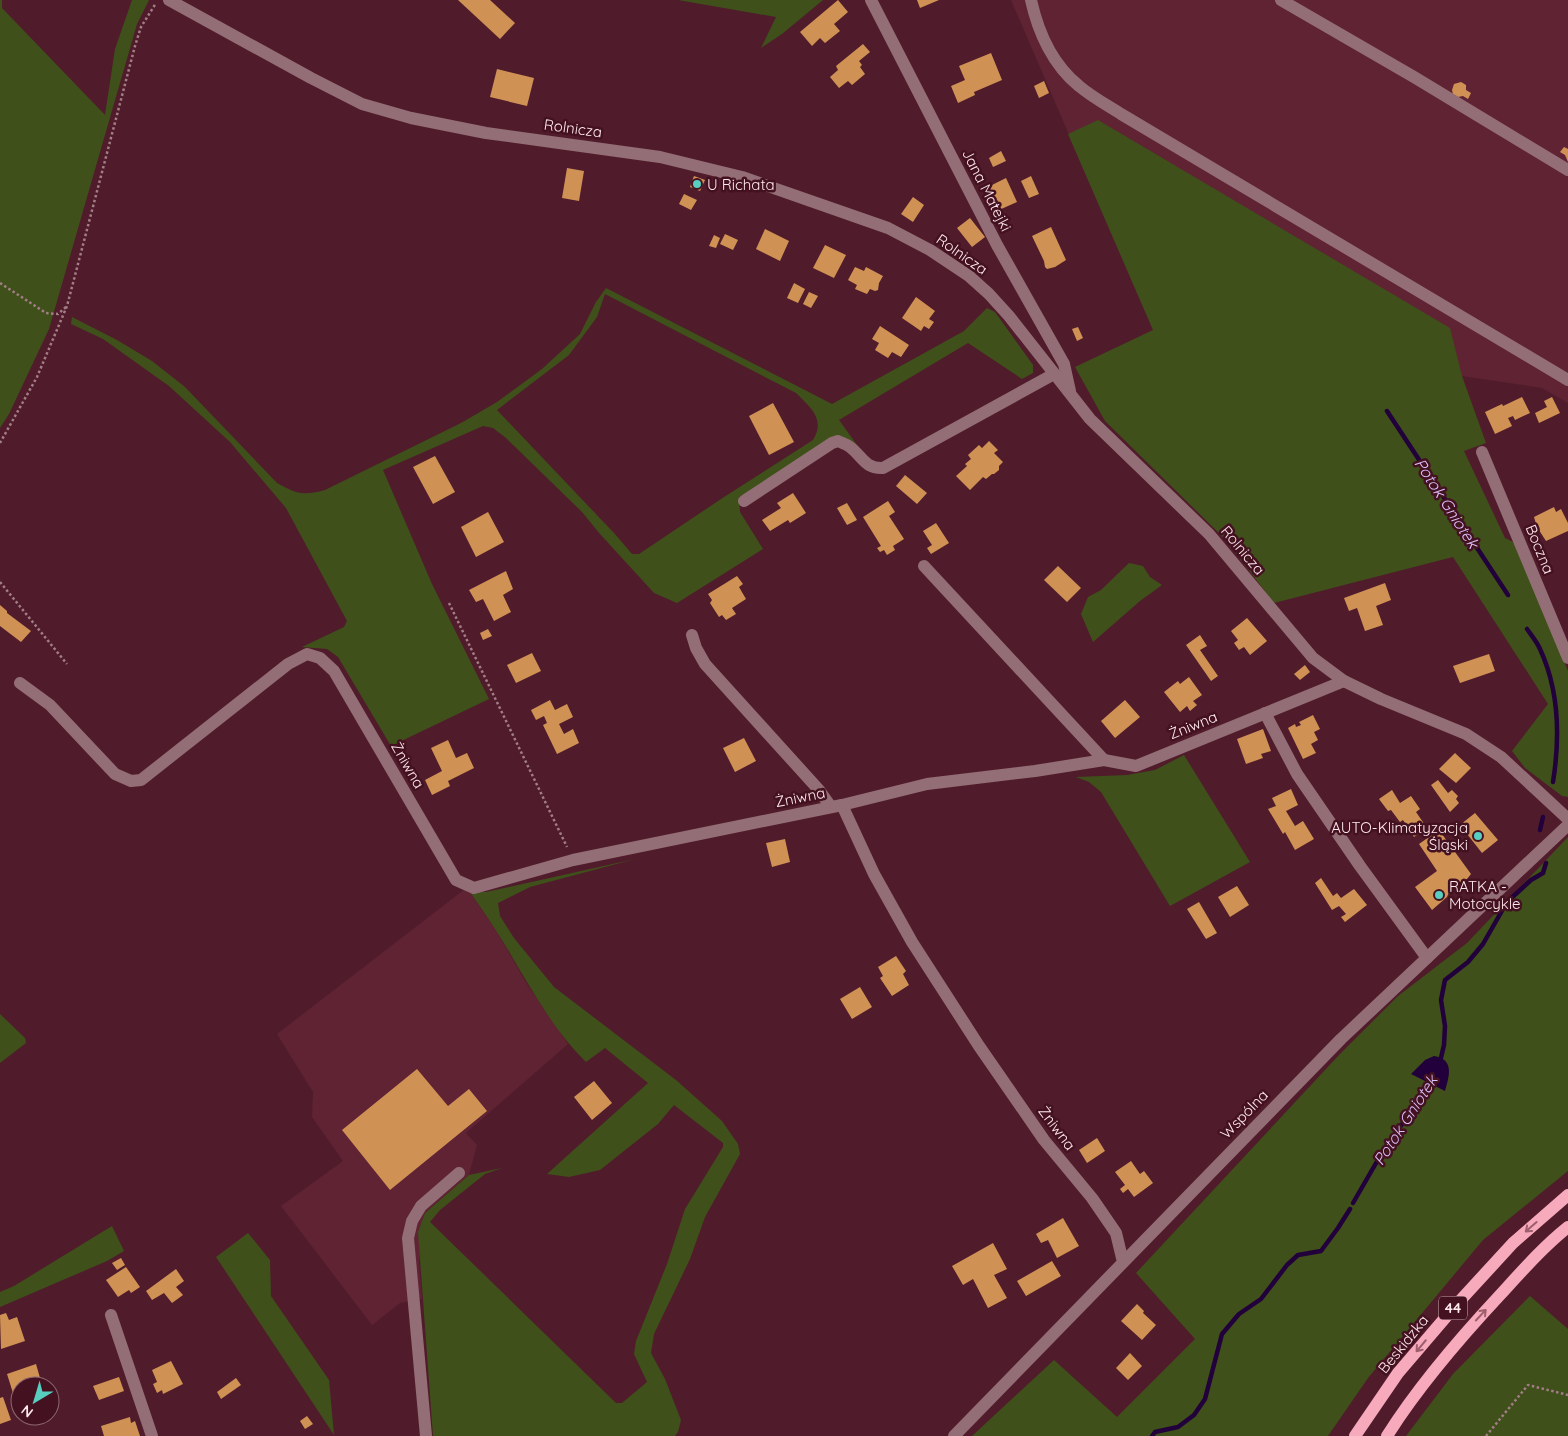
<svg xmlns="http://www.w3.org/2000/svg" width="1568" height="1436" viewBox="0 0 1568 1436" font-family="Quicksand,sans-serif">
<rect width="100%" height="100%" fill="#501c2b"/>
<g fill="#5f2334">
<path d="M1011,0H1568V403L1542,388L1153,330Z"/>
<path d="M465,889L469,891L496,930L527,984L568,1044L466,1133L477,1145L469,1175L425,1213L419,1261L422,1299L400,1303L372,1325L281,1206L343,1161L312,1117L313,1092L277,1034Z"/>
</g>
<g fill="#3f501a" fill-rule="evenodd">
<path d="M0,0H2V8L105,115L115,49L132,0H149L137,24L49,329L9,414L0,428Z"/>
<path d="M678,0H823L782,34L761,48L776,17Z"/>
<path d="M1098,120L1450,328L1462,376L1486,443L1464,451L1505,538L1515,543L1568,671V797L1562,796L1525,768L1512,751L1548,704L1453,557L1274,603L1226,540L1105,421L1075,367L1153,330L1068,134Z"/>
<path d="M606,288L832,404L964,331L987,308L995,312L1033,365V373L1022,379L968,343L839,420L862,452L844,438L739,497L740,512L763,549L677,603L654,593L600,534L582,512L506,438L493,428L483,426L383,470L432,584L489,699L391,746L338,657L327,649L302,647L344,627L347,621L286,508L230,442L169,386L103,339L71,324L72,317L117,340L152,361L185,387L277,483C297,494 303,496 325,490L461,423L497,402L542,369L580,334L596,302ZM605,294L796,393C810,407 826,419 813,440L724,497L639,554H632L614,533L497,410L569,355L597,317Z"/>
<path d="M1129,563L1143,566L1150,577L1162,585L1140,601L1093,642L1081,614L1088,597L1101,590Z"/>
<path d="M1184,755L1250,862L1170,906L1101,792L1089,782L1076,777L1127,775L1155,770Z"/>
<path d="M1568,837V1171L1483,1240L1368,1378L1328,1436H972L1054,1360L1117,1417L1195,1339L1136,1273L1339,1055L1398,996L1467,943Z"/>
<path d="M635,859L530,887L498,903L500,916L514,938L554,987L676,1080L722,1121L738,1144L740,1154L705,1217L690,1259L654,1334L651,1353L665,1379L681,1420L678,1432L675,1436H433L418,1232L425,1213L469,1175L502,1168L485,1174L440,1210L430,1222L616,1403H622L647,1382L634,1354L636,1341L667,1264L685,1209L723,1147V1143L674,1105L658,1124L600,1170L569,1177L547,1174L648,1083L605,1048L586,1062C547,1024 524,974 495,929C487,916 478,904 469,891L486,892Z"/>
<path d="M0,1014L25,1038L26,1043L0,1063Z"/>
<path d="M112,1226L124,1251L107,1261L0,1307V1292L14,1286Z"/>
<path d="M248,1233L270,1260L271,1296L329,1380L334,1435L216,1257Z"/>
<path d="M1530,1296L1568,1329V1436H1406L1453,1374Z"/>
</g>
<path fill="#21003b" d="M1434,1056C1455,1059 1449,1077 1445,1091L1411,1074L1425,1060Z"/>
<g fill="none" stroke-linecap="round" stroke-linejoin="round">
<g stroke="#21003b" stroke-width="4.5">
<path d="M1387,411L1508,595"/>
<path d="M1527,629C1532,636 1537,642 1540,649C1559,690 1560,738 1553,782"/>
<path d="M1540,830L1543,817"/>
<path d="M1440,1062L1444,1045L1445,1026L1441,1000L1445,980L1468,962L1483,944L1507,902L1531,880L1543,873L1546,863"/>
<path d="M1353,1203L1383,1151L1434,1079"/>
<path d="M1152,1436L1155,1432L1178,1427L1194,1415L1205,1399L1222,1334L1239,1314L1261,1299L1287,1265L1298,1255L1321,1251L1338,1228L1350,1209"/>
</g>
</g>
<g fill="#d09254">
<path d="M458,0H490L515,23L500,39Z"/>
<path d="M838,0L848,12L834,24L840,31L825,43L820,38L812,46L800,32Z"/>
<path d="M917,0H939L920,8Z"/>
<path d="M863,44L870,52L859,61L862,65L860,67L865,74L852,85L848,81L839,88L830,77L838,70L836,66Z"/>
<path d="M991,53L1002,80L974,92L975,95L958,103L951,86L965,80L959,66Z"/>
<path d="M497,69L534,78L527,106L490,97Z"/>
<path d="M1044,81L1049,93L1039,98L1034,86Z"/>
<path d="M1461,82L1466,85V90L1471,93L1468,99L1463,96L1458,97L1453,94L1452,90L1454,84Z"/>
<path d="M1564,147L1568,149V162L1565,155L1560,152Z"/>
<path d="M1001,151L1006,161L993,167L989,158Z"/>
<path d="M567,168L584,171L579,201L562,198Z"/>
<path d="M694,176L705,180L700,191L690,187Z"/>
<path d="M1031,176L1039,194L1029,198L1021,181Z"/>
<path d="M1006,178L1017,202L999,210L988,187Z"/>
<path d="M684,194L697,200L691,210L679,204Z"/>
<path d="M913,197L924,205L913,222L901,214Z"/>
<path d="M970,218L985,237L972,247L957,228Z"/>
<path d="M1051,227L1066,260L1055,267L1047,269L1045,267L1044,261L1032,236Z"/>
<path d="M765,229L789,241L780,261L756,249Z"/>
<path d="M725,234L738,240L733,250L720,244Z"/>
<path d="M714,235L720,238L716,248L709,246Z"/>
<path d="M825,245L846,255L834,278L813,268Z"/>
<path d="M855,267L864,271L866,267L883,276L879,283L878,290L875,291L870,289L867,294L855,289L857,285L848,280Z"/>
<path d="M794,283L805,289L798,303L787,298Z"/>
<path d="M809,292L818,296L811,308L803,304Z"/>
<path d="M916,297L935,311L929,319L934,322L929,329L924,326L921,331L902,318Z"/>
<path d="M880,326L909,345L901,357L892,352L888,358L875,350L879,343L872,339Z"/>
<path d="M1078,327L1083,338L1077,341L1072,329Z"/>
<path d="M1522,397L1530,413L1515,420L1513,416L1508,418L1512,426L1495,434L1485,412L1502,404L1503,406Z"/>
<path d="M1552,397L1560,413L1539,423L1535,413L1547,407L1544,401Z"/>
<path d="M773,403L794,442L769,455L749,416Z"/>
<path d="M989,441L998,450L994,453L1003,462L999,466V470L994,474H992L986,479L983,477L970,490L956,476L967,466L965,464L971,459L968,455L979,445L982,448Z"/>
<path d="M435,456L455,492L433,504L413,467Z"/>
<path d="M905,475L927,493L917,504L896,486Z"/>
<path d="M793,493L806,513L790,523L788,520L770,531L762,520L781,508L777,503Z"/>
<path d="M888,501L895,512L889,516L904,539L893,546L895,550L887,555L884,550L880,552L877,548L881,546L863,517Z"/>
<path d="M847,503L857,520L847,525L837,508Z"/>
<path d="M1554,507L1556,512L1561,509L1568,523V531L1546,541L1537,527L1534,517Z"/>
<path d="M488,512L504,542L476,557L461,527Z"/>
<path d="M936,523L949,543L931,554L927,548L932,545L923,531Z"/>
<path d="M1058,566L1081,588L1067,602L1044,580Z"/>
<path d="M506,571L513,589L503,595L511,612L494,621L483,599L476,602L469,590Z"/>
<path d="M737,576L743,584L739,587L746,599L732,608L736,614L726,620L722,615L719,617L710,603L712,600L708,594Z"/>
<path d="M1385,583L1391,600L1376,606L1383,625L1365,631L1357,608L1349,611L1344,598Z"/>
<path d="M0,605L7,611V613L31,631L21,642L0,626Z"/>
<path d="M1247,618L1267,641L1250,655L1244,647L1239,650L1234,643L1238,640L1231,631Z"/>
<path d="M488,629L492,636L483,640L480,633Z"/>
<path d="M1200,635L1207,646L1200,650L1218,676L1211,681L1186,645Z"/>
<path d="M532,653L541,671L516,683L507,665Z"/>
<path d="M1489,654L1495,671L1460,683L1453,666Z"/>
<path d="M1305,665L1310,672L1300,680L1294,674Z"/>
<path d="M1189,677L1202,695L1193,701L1197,705L1190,711L1187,706L1180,712L1164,692L1178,681L1180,684Z"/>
<path d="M550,700L555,710L567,704L573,717L559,724L564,734L573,729L579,743L557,754L543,725L547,723L544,716L536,720L531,710Z"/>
<path d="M1125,700L1140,717L1115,738L1101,721Z"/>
<path d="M1313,715L1320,729L1314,732L1318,740L1311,744L1316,753L1303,759L1288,728L1295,724L1296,727L1301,725L1299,722Z"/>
<path d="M1263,729L1271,751L1261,754L1263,758L1246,764L1237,739Z"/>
<path d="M744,738L756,761L735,772L723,748Z"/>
<path d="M448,740L456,758L467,753L474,768L448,781L450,786L432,795L425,780L442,771L431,748Z"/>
<path d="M1455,753L1471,768L1456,783L1439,769Z"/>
<path d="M1438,780L1448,793L1452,790L1458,796L1456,799L1459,803L1450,812L1431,785Z"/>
<path d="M1291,789L1298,805L1286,811L1295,826L1303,821L1314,839L1295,850L1285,832L1283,834L1268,809L1276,806L1272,798Z"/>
<path d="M1392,790L1400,803L1411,796L1420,809L1416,812L1427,828L1414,837L1403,820L1400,822L1391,810L1388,811L1379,799Z"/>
<path d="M1475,813L1498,840L1482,853L1460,825Z"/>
<path d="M1439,830L1471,874L1467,879L1463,880L1450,890L1447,897L1432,910L1415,887L1437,871L1419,844Z"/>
<path d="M785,839L790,862L772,867L766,843Z"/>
<path d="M1321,878L1333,896L1337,893L1341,898L1354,889L1367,905L1345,922L1341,917L1346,914L1339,906L1332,910L1315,883Z"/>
<path d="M1237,886L1249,905L1230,917L1218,897Z"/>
<path d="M1199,902L1217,933L1206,939L1187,909Z"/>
<path d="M896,956L906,971L903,974L909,985L892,996L880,978L883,976L878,967Z"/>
<path d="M860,987L872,1007L852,1019L840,999Z"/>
<path d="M417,1069L448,1106L469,1089L487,1111L390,1190L342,1130Z"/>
<path d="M594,1081L612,1103L592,1120L574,1097Z"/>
<path d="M1097,1138L1105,1151L1087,1163L1079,1150Z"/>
<path d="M1131,1161L1140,1174L1144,1171L1153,1183L1134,1197L1128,1189L1123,1193L1120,1189L1125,1185L1115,1172Z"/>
<path d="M1063,1218L1079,1246L1057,1258L1048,1240L1041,1243L1036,1234Z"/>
<path d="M993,1243L1007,1269L994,1275L1007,1298L988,1308L973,1279L963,1285L952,1266Z"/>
<path d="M121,1258L125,1265L117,1270L112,1263Z"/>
<path d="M1052,1261L1061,1276L1026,1296L1017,1281Z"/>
<path d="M126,1267L140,1287L131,1293L129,1290L118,1297L106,1280Z"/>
<path d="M176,1269L184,1281L176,1287L183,1295L172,1303L164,1293L152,1300L146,1291Z"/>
<path d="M1137,1304L1144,1311L1143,1313L1156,1325L1142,1340L1121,1321Z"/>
<path d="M6,1313L9,1320L17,1317L25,1341L1,1349L0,1315Z"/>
<path d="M1130,1353L1142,1366L1128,1380L1116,1368Z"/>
<path d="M171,1361L183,1384L163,1394L162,1390L157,1393L153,1384L157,1382L152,1370Z"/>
<path d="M36,1364L40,1378L35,1380L37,1385L20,1386V1391L13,1393L7,1374Z"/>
<path d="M119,1377L124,1391L99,1400L93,1386Z"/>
<path d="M236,1378L241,1385L221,1399L217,1392Z"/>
<path d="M3,1397L11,1420L0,1424V1398Z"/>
<path d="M307,1416L313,1424L305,1429L300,1421Z"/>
<path d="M130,1417L131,1423L135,1421L140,1436H104L101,1426Z"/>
</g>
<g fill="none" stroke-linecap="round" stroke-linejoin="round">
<g stroke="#a37e87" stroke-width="2.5" stroke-dasharray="2.5 2.5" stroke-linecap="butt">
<path d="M0,283L46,313L58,314L66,307"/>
<path d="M0,443L37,377L67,306L135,46L141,27L156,3"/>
<path d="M0,582L67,664"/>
<path d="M449,603L567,847"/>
<path d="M1486,1436L1528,1385L1568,1395"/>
</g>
<g stroke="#946e76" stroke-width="12">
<path d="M169,0L311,78L362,104L411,118L486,133L660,157L742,177L888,228L930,250L969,276L989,294L1009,316L1090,419L1209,534L1313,658L1344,681L1381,699L1466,734L1501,757L1568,819"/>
<path d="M871,0L997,245L1064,364L1070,391"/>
<path d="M1031,0C1038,32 1053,65 1079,86C1092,97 1107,105 1121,114L1568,380"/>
<path d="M1281,0L1414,77L1568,170"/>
<path d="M1482,452L1568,658"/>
<path d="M744,501L832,443L838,441C842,443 846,444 850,447C862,456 865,469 883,468L1054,374"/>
<path d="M924,566L1104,760"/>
<path d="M692,635L696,648L705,664L819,790L831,807"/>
<path d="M20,683L50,705L115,774L131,781L141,780L288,664L307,654L320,658L334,671L456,880L474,888L573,860L842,805L927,784L1035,771L1104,760L1136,766L1344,681"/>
<path d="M1265,713L1297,774L1360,866L1427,958"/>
<path d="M842,805L874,874L912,942L979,1046L1044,1140L1092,1198L1116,1233L1123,1262"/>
<path d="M111,1315L152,1436"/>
<path d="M426,1436L408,1238L412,1221L421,1206L459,1173"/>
<path d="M954,1436L1341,1039L1568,825"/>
</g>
<g stroke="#f7aabb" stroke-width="12">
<path d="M1355,1436L1398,1373L1457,1304L1513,1243L1568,1195"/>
<path d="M1387,1436C1419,1385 1459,1339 1500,1295C1522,1271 1543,1247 1568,1227"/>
</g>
</g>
<defs><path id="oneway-shaft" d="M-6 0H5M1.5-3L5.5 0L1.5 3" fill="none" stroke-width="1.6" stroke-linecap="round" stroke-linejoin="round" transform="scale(1.25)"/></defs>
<g stroke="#9e5e6e">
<use href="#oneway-shaft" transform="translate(1531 1227) rotate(139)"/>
<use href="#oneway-shaft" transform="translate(1481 1315) rotate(-47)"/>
<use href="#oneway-shaft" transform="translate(1421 1346) rotate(130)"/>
</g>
<g fill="#58cec0" stroke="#441121" stroke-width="2">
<circle cx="697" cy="184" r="5"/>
<circle cx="1478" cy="836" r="5"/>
<circle cx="1439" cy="895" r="5"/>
</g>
<g text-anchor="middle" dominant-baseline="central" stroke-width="5" stroke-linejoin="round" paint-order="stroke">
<rect fill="#441121" stroke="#c6a8af" stroke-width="1" x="1439" y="1296.5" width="28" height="23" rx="4"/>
<g font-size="14" font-weight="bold" fill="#fee9ec">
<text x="1453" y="1308">44</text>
</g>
<g font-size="15" fill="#fee9ec" stroke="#441121">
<text transform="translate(573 128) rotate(8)">Rolnicza</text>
<text transform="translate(987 190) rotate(63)">Jana Matejki</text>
<text transform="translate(962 254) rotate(35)">Rolnicza</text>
<text transform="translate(1540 549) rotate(68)">Boczna</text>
<text transform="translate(1243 550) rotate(50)">Rolnicza</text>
<text transform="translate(1193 725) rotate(-22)">Żniwna</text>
<text transform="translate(408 765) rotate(60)">Żniwna</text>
<text transform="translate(800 797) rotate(-11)">Żniwna</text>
<text transform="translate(1244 1114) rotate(-46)">Wspólna</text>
<text transform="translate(1057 1128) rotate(53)">Żniwna</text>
<text transform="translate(1403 1344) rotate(-51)">Beskidzka</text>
</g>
<g font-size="15" fill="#fee9ec" stroke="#441121" text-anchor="start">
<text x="707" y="184">U Richata</text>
<text x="1468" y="827" text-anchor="end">AUTO-Klimatyzacja<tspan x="1468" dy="17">Śląski</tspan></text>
<text x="1449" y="886">RATKA -<tspan x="1449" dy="17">Motocykle</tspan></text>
</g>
<g font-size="16" font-style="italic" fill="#dbc1fb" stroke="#441121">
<text transform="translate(1447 503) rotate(57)">Potok Gniotek</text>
<text transform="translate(1405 1120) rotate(-57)">Potok Gniotek</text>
</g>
</g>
<g transform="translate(35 1401) rotate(218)"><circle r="24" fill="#441121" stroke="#8e6772"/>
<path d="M0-4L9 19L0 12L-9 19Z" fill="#58cec0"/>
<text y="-8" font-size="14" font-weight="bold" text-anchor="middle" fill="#fee9ec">N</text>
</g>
</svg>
